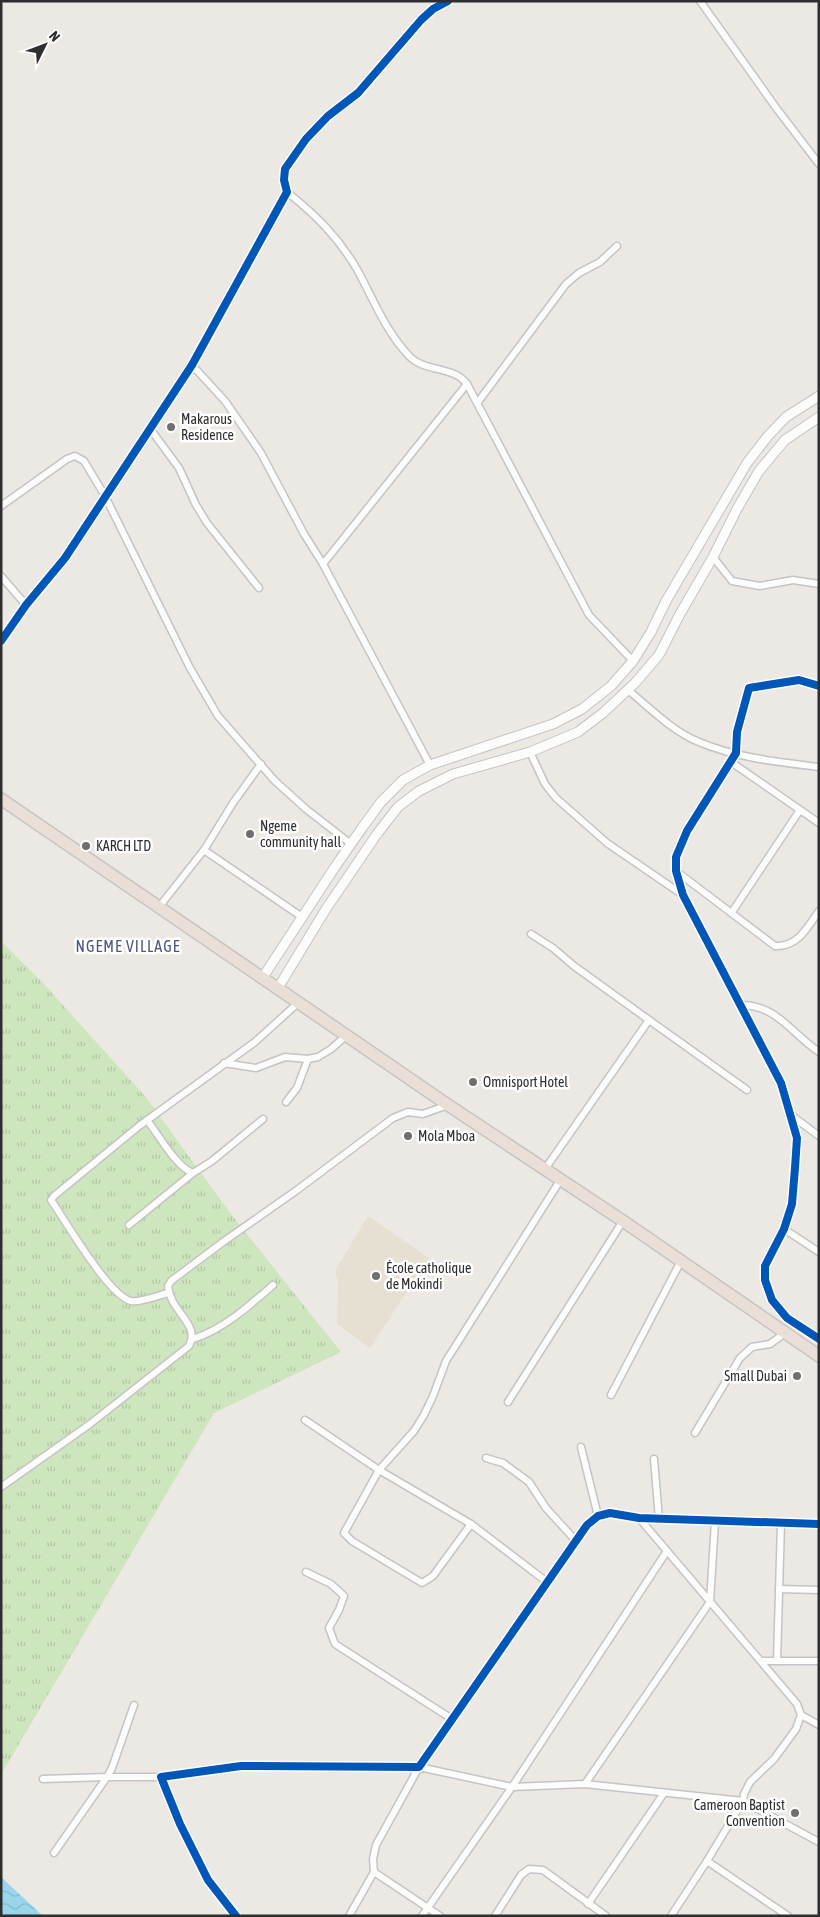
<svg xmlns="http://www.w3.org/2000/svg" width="820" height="1917" viewBox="0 0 820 1917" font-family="'Asap Condensed',sans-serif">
<defs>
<pattern id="grass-tufts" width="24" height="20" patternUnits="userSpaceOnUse" patternTransform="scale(1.25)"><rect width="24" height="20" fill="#cee6be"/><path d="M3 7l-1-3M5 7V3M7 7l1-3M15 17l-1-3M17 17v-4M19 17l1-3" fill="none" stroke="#b1c6a4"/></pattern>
<pattern id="water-waves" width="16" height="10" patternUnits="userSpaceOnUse" patternTransform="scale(1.25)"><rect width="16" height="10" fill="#99d6ec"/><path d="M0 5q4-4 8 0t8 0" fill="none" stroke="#84b8cb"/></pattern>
</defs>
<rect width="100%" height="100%" fill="#ece8e4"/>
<path fill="#e6e0d3" d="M368,1216L429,1258L370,1348L337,1324L338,1282L335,1271Z"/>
<path fill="url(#grass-tufts)" d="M1,941L42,982L144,1095L234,1218L341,1352L214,1413L2,1773L1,1783Z"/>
<path fill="url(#water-waves)" d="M1,1877L43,1916H1Z"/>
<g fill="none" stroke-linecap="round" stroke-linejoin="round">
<g stroke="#c5c4c5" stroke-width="9">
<g id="street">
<path d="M700,1L777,109L819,164"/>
<path d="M287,192C317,216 339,238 358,271C374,301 386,332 410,357C425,372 454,366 467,384L589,615L633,661"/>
<path d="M192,365L225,401L261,453L304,534L323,564L430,765"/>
<path d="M478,402L566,284L579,273L600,262L617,246"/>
<path d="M151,430L179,468L196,505L207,523L259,588"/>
<path d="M1,506L67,459L75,456L84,461L105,496L190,668L218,716L275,781L306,809L351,844"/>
<path d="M713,557L732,581L760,586L793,580L819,584"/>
<path d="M323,564L467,384"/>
<path d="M1,576L26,605"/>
<path d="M1,641L26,605L65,558L192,365L287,192L284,180L285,169L306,139L328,116L358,93L421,20L433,9L448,1"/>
<path d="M819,686L799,680L749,688L737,732L736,753L687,831L676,857V871L683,895L781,1083L797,1138L795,1168L792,1204L784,1229L765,1266V1280L772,1300L787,1318L819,1339"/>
<path d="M628,690C650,708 672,731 699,742C737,758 778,762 819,767"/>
<path d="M530,752L545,784L556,798L607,843L683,895"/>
<path d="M731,762L819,823"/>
<path d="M204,850L302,917"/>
<path d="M676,871L775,946C798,947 807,928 819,911"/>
<path d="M159,907L204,850L233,803L261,764"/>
<path d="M732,912L800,810"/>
<path d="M531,934L553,948L574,966L649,1020L545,1169"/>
<path d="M741,1005C777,1005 792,1034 819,1052"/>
<path d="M649,1020L747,1090"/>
<path d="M224,1063L256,1068L285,1057L308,1059L318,1057L331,1049L347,1035"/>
<path d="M286,1102L297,1088L308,1059"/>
<path d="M791,1115L819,1136"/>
<path d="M147,1120C158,1134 177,1168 193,1173L212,1161L263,1119"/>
<path d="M129,1225L193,1173"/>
<path d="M784,1229L819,1252"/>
<path d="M168,1293C160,1295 139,1303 131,1301C109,1296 66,1222 51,1200L54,1196L139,1126L255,1042L299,1002"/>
<path d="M193,1339C224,1329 249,1306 273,1285"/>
<path d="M611,1395L681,1261"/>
<path d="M508,1402L623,1221"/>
<path d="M305,1420L379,1470L471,1524L547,1582"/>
<path d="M695,1433L740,1358L752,1347L770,1344L785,1333"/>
<path d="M581,1447L598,1516"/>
<path d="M486,1458L503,1463L529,1482L546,1508L576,1541"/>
<path d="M654,1459L659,1519"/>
<path d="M1,1487L90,1424L189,1346C201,1324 170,1312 168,1286L171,1281L223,1242L297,1190L393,1118L408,1112L423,1114L448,1105"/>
<path d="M639,1518L797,1704L801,1715L796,1729L774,1759L750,1782L744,1794L743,1801L707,1861L671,1916"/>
<path d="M471,1524L433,1576L422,1583L352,1541L344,1533L379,1470L414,1431L424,1415L433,1396L446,1361L561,1179"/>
<path d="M306,1572L331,1584L344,1596L339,1610L329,1628L335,1644L452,1719"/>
<path d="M779,1589L819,1590"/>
<path d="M761,1661H819"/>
<path d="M777,1661L781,1523"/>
<path d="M134,1705L112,1768L107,1777H161"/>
<path d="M801,1715L819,1725"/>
<path d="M43,1779L107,1777"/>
<path d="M585,1784L710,1602L715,1521"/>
<path d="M54,1853L107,1777"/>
<path d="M707,1861L788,1916"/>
<path d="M588,1904L664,1793"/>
<path d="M236,1916L208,1880L180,1824L161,1777L241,1766L419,1767L587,1525L598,1516L610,1513L639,1518L819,1524"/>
<path d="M349,1916L374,1872"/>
<path d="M422,1916L512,1787L667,1551"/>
<path d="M440,1916L374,1872L373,1859L376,1845L419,1767L512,1787L585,1784L743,1801L819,1842"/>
<path d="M495,1916L521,1875L529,1869L543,1870L606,1916"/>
</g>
</g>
<g stroke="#c5c4c5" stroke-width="11">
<g id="secondary">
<path d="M263,977L335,867L362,828L381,802L403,780L430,765L553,724L582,709L611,686L633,661L651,632L666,601L747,463L768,436L786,417L819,396"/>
<path d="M278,988L326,909L377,834L398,807L419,791L453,774L530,752L578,732L603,713L635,683L659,655L680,614L713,557L737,509L759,471L785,440L819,417"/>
</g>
</g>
<g stroke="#c6c5c4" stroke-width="14">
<path id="highway" d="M1,799L448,1105L623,1221L819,1356"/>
</g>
<use href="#street" stroke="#fcfcfb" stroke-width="6"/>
<use href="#secondary" stroke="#fcfcfb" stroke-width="9"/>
<use href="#highway" stroke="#eadfd6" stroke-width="11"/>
<g stroke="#fff" stroke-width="11">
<g id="cycleway">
<path d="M1,641L26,605L65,558L192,365L287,192L284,180L285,169L306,139L328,116L358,93L421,20L433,9L448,1"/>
<path d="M819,686L799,680L749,688L737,732L736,753L687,831L676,857V871L683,895L781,1083L797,1138L795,1168L792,1204L784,1229L765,1266V1280L772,1300L787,1318L819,1339"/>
<path d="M236,1916L208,1880L180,1824L161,1777L241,1766L419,1767L587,1525L598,1516L610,1513L639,1518L819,1524"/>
</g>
</g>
<use href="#cycleway" stroke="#0057b8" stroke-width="8"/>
</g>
<g fill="#706f6e" stroke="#fff" stroke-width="2">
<circle cx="171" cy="427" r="5"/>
<circle cx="250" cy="834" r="5"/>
<circle cx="86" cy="846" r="5"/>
<circle cx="473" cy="1082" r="5"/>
<circle cx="408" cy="1136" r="5"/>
<circle cx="376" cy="1276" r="5"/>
<circle cx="797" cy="1376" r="5"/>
<circle cx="795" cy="1813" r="5"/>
</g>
<g text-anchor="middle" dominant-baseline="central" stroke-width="5" stroke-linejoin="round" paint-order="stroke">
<g font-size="14" fill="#2e2e2e" stroke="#fff" text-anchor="start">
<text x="181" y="419">Makarous<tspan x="181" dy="16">Residence</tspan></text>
<text x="260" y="826">Ngeme<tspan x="260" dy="16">community hall</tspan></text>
<text x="96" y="846">KARCH LTD</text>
<text x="483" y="1082">Omnisport Hotel</text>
<text x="418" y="1136">Mola Mboa</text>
<text x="386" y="1268">École catholique<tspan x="386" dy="16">de Mokindi</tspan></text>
<text x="787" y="1376" text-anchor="end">Small Dubai</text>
<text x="785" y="1805" text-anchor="end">Cameroon Baptist<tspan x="785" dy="16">Convention</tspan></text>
</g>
<g font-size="16" letter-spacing="1" fill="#4d5680" stroke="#fff">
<text x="128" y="946">NGEME VILLAGE</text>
</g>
</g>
<rect width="820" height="1917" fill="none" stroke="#2e2e2e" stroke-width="5"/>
<g transform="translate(45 45) rotate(48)" stroke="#ffffff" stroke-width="4" paint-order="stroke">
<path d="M0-4L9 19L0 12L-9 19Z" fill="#2e2e2e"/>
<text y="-8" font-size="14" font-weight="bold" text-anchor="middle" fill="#2e2e2e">N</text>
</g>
</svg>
